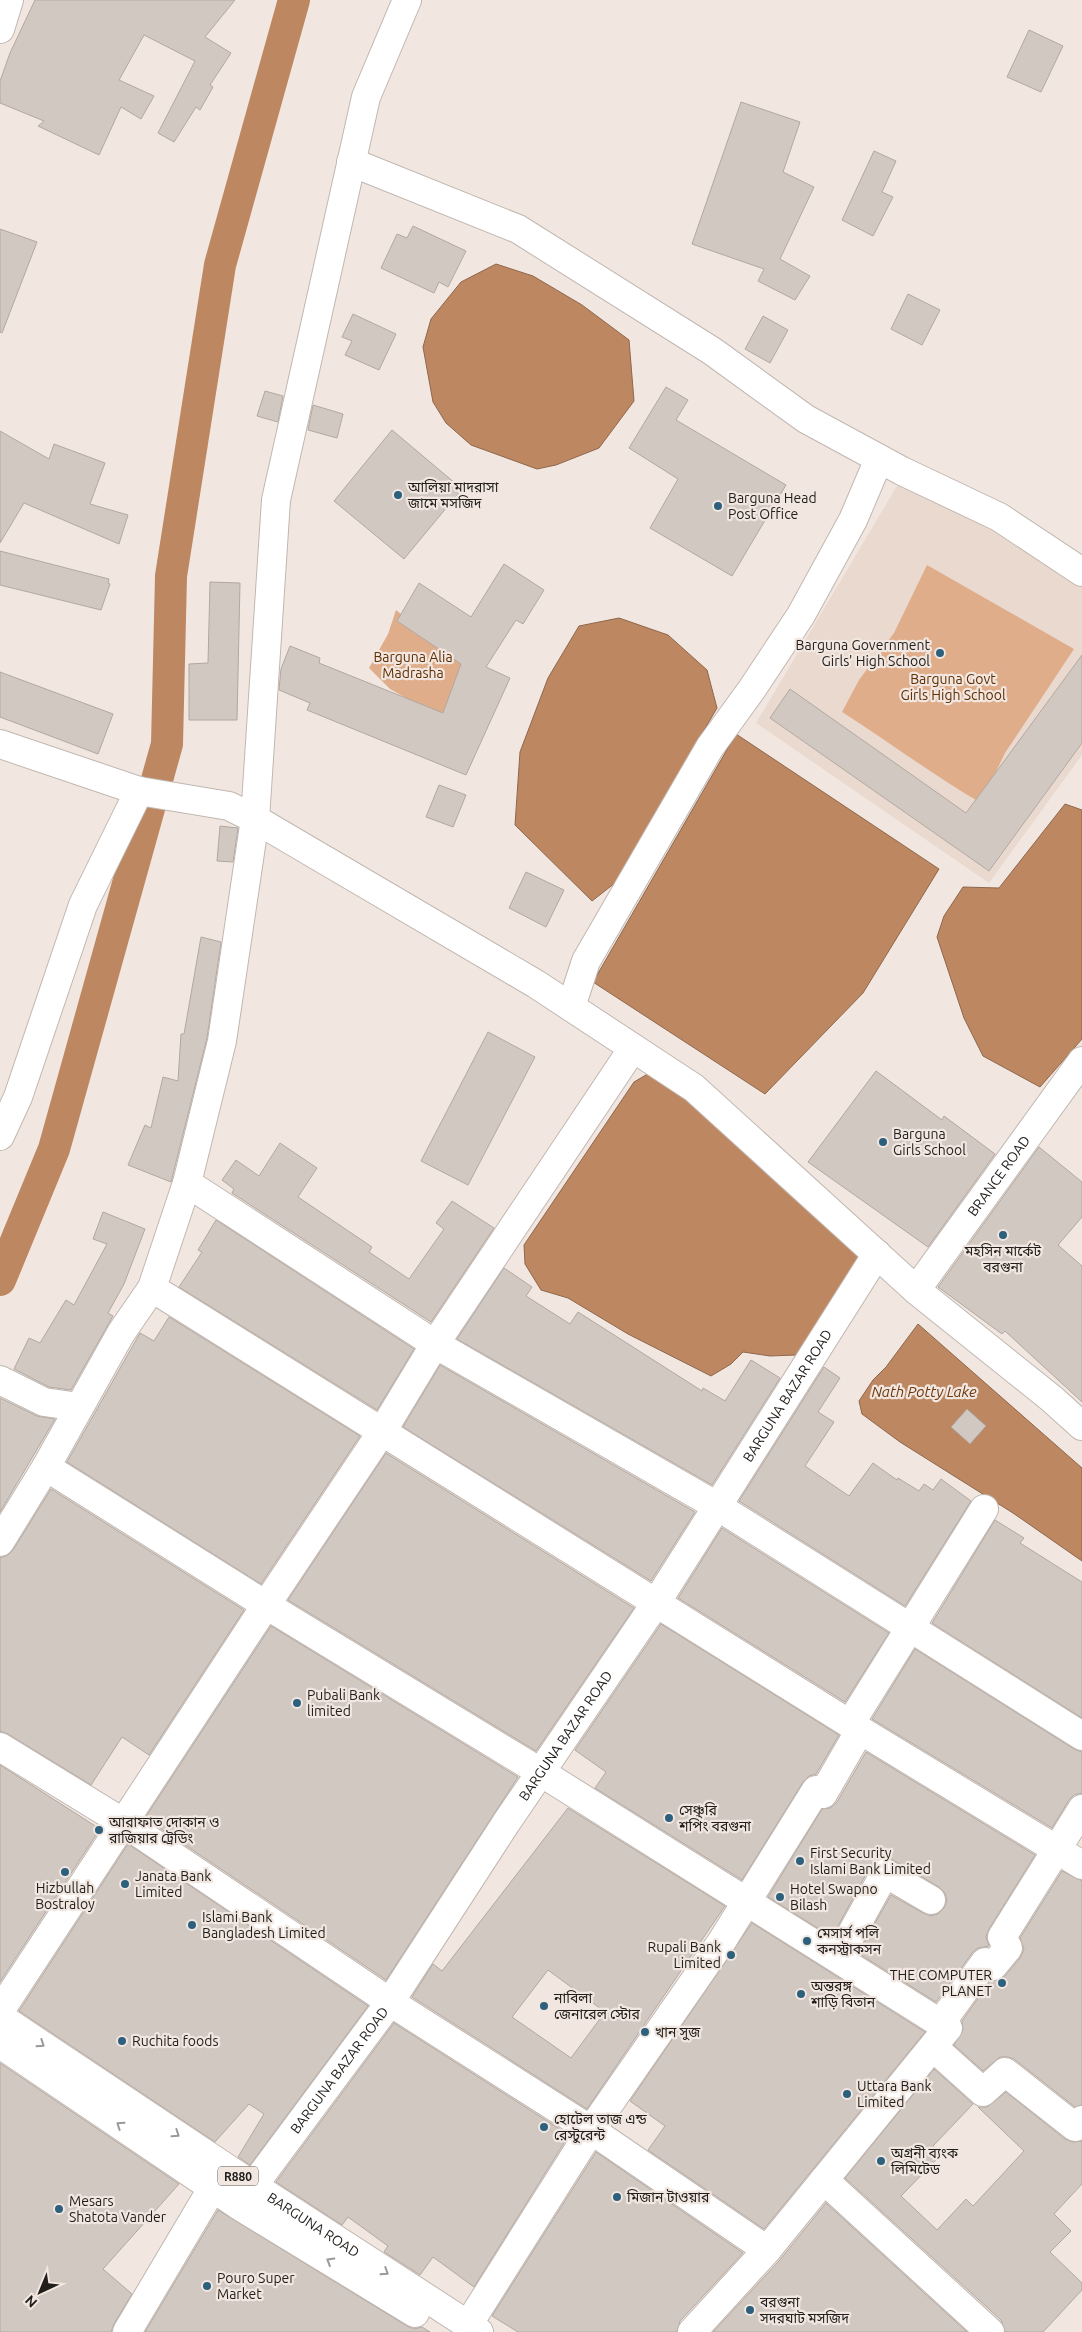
<svg xmlns="http://www.w3.org/2000/svg" width="1082" height="2332" viewBox="0 0 1082 2332" font-family="Ubuntu,'Noto Sans Bengali',sans-serif">
<rect width="100%" height="100%" fill="#f1e7e0"/>
<path fill="#ead9ce" d="M901,479L1082,582V755L989,883L756,723Z"/>
<g fill="#e0ad8b">
<path d="M927,565L1074,649L1005,753L981,803C933,775 889,742 842,712L859,680L894,633Z"/>
<path d="M396,610L431,639L473,666L443,719L390,689L369,668L388,634Z"/>
</g>
<g fill="#bd8762" stroke="#8e674c" fill-rule="evenodd">
<path d="M496,264L533,276L582,305L629,340L634,401L599,448L556,465L537,469L471,445L446,423L433,402L423,347L431,319L461,282Z"/>
<path d="M619,618L668,635L707,670L717,708L615,883L592,901L515,825L520,752L548,678L579,626Z"/>
<path d="M736,734L939,869L863,993L765,1094L593,982Z"/>
<path d="M1065,804L1082,810V1039L1040,1087L983,1056L964,1018L937,937L944,916L963,887L999,888Z"/>
<path d="M651,1072L673,1083L857,1246L859,1260L854,1274L796,1355L770,1356L743,1352L731,1364L711,1376L628,1334L568,1298L541,1290L525,1264L524,1245L634,1082Z"/>
<path d="M918,1324L1082,1468V1561L1013,1513L900,1442L862,1414L859,1401L873,1380L886,1367ZM967,1409L986,1426L970,1444L951,1427Z"/>
</g>
<g fill="none" stroke-linecap="round" stroke-linejoin="round">
<path stroke="#bd8762" stroke-width="32" d="M0,1280L54,1149L167,744L171,576L220,265L294,0"/>
</g>
<g fill="#d2c8c2" stroke="#b2a8a2" fill-rule="evenodd">
<path d="M35,0H235L205,37L231,53L210,85L213,87L200,110L196,107L174,142L158,133L195,61L144,35L119,80L154,96L141,119L121,107L99,155L38,126L44,121L0,103V81L10,53Z"/>
<path d="M1029,30L1063,46L1041,92L1007,77Z"/>
<path d="M741,102L800,122L783,172L814,187L780,259L810,276L795,300L758,281L764,269L692,244Z"/>
<path d="M874,151L896,161L882,192L893,197L873,236L842,220Z"/>
<path d="M413,226L466,251L448,287L439,282L434,293L381,268L397,234L407,238Z"/>
<path d="M0,229L37,242L2,333L0,332Z"/>
<path d="M908,294L940,310L922,345L891,329Z"/>
<path d="M353,314L396,334L379,370L345,355L352,341L342,337Z"/>
<path d="M763,316L788,330L770,363L745,349Z"/>
<path d="M666,387L688,400L676,420L786,485L732,576L650,528L678,479L629,448Z"/>
<path d="M265,391L283,396L278,422L257,416Z"/>
<path d="M313,405L343,414L337,438L308,430Z"/>
<path d="M392,430L462,489L404,559L334,501Z"/>
<path d="M0,431L49,459L54,444L105,463L90,504L128,515L119,544L24,503L0,543Z"/>
<path d="M0,551L109,579L108,583L110,584L101,610L0,585Z"/>
<path d="M504,564L544,590L523,624L516,620L486,667L510,678L466,775L307,710L310,703L279,690L281,669L290,646L320,658L319,663L443,713L461,664L397,621L419,583L471,617Z"/>
<path d="M210,582L240,583L237,720H189V664L208,663Z"/>
<path d="M1082,655V743L989,871L770,718L790,689L966,813Z"/>
<path d="M0,672L113,714L98,754L0,717Z"/>
<path d="M439,785L466,795L453,827L426,817Z"/>
<path d="M220,826L238,828L233,862L217,861Z"/>
<path d="M526,872L564,890L546,927L509,908Z"/>
<path d="M201,937L221,942L207,1038L171,1182L128,1165L145,1125L151,1128L163,1077L178,1081L181,1034H184Z"/>
<path d="M488,1032L535,1057L468,1185L421,1161Z"/>
<path d="M876,1071L942,1120L944,1116L995,1154L928,1247L808,1162Z"/>
<path d="M280,1143L317,1168L298,1197L372,1247L369,1252L409,1279L444,1229L436,1223L452,1201L494,1228L431,1322L232,1193L234,1189L222,1180L236,1160L259,1176Z"/>
<path d="M1039,1147L1082,1182V1217L1058,1245L1082,1266V1402L1005,1331L1002,1334L938,1287Z"/>
<path d="M103,1212L145,1229L124,1284L108,1313L113,1316L71,1390L49,1387L14,1369L29,1338L40,1343L66,1300L74,1305L107,1244L93,1239Z"/>
<path d="M216,1220L414,1349L377,1410L179,1287L202,1252L198,1250Z"/>
<path d="M504,1268L532,1287L526,1296L570,1324L578,1312L702,1391L703,1388L725,1401L751,1360L780,1378L712,1485L457,1339Z"/>
<path d="M169,1317L360,1436L261,1584L67,1462L140,1333L154,1341Z"/>
<path d="M440,1365L695,1512L651,1581L403,1427Z"/>
<path d="M824,1367L840,1378L818,1412L834,1422L805,1466L849,1496L873,1463L897,1480L898,1478L919,1491L924,1484L933,1490L941,1479L971,1501L905,1606L739,1501Z"/>
<path d="M0,1398L37,1416L55,1419L0,1512Z"/>
<path d="M967,1409L986,1426L970,1444L951,1427Z"/>
<path d="M386,1453L634,1608L536,1751L288,1600Z"/>
<path d="M51,1489L244,1610L149,1755L122,1737L91,1785L8,1734L0,1731V1558L8,1555L13,1550Z"/>
<path d="M995,1520L1024,1538L1020,1543L1082,1582V1718L932,1623Z"/>
<path d="M722,1528L889,1633L845,1702L678,1598Z"/>
<path d="M661,1624L839,1735L816,1774L809,1776L803,1782L742,1880L595,1788L606,1772L575,1750Z"/>
<path d="M271,1626L518,1777L386,1980L145,1818Z"/>
<path d="M915,1649L1074,1749L1082,1752V1793L1074,1795L1069,1800L1052,1828L872,1719Z"/>
<path d="M866,1752L1035,1855L989,1929L986,1937L989,1946L978,1948L973,1952L936,2002L858,1953L891,1895L923,1913L931,1916L938,1914L944,1908L947,1901L945,1893L939,1887L893,1860L885,1857L878,1859L871,1865L832,1937L768,1897L822,1809L830,1808L837,1802Z"/>
<path d="M0,1765L100,1829L0,1982Z"/>
<path d="M568,1808L725,1906L587,2109L412,1997L433,1964L442,1971ZM548,1970L605,2012L571,2058L512,2017Z"/>
<path d="M128,1844L368,2006L250,2165L238,2157L264,2114L249,2104L215,2142L19,2011Z"/>
<path d="M1062,1871L1082,1881V2105L1075,2107L1014,2059L1008,2057H1000L983,2071L954,2045L963,2030L962,2021L990,1981L999,1980L1005,1976L1020,1958L1024,1949L1020,1938Z"/>
<path d="M752,1923L925,2032L764,2229L648,2150L665,2126L630,2101Z"/>
<path d="M394,2023L569,2135L474,2287L433,2257L420,2275L384,2252L388,2246L348,2217L342,2225L276,2182Z"/>
<path d="M0,2063L179,2184L103,2269L132,2294L114,2324L111,2332H0Z"/>
<path d="M934,2069L973,2104L933,2146L942,2154L901,2196L937,2230L966,2199L973,2206L1024,2151L978,2107H987L1006,2092L1065,2139L1073,2142L1082,2141V2184L1054,2214L1071,2231L1050,2252L1082,2283V2290L1043,2332H1005L1001,2320L845,2178Z"/>
<path d="M596,2152L743,2253L680,2321L677,2332H518L492,2316Z"/>
<path d="M826,2203L967,2332H713L779,2261Z"/>
<path d="M218,2210L407,2326L414,2329L422,2327L430,2332H145Z"/>
</g>
<g fill="none" stroke-linecap="round" stroke-linejoin="round">
<g stroke="#c1b7b1" stroke-width="30">
<g id="street">
<path d="M351,162L518,229L712,351L806,419L902,471L999,517L1082,572"/>
<path d="M571,1007L586,961L710,747L752,689L801,615L853,520L879,459"/>
<path d="M0,1136L18,1097L83,905L139,791L229,806L255,819L536,984L694,1088L916,1290L1052,1399L1082,1426"/>
<path d="M187,1183L435,1344L717,1506L1082,1736"/>
<path d="M152,1288L850,1724L1082,1865"/>
<path id="s1" d="M916,1290L1082,1061"/>
<path d="M0,1380L44,1402L79,1407"/>
<path d="M46,1467L266,1605L542,1773L948,2028L767,2250L692,2332"/>
<path d="M0,1542L46,1467L121,1333L152,1288L187,1183L222,1041L255,819L276,500L366,97L407,0"/>
<path d="M850,1724L984,1509"/>
<path d="M0,1747L124,1823L390,2002L591,2130L767,2250"/>
<path d="M838,1958L885,1873L931,1900"/>
<path d="M0,2011L266,1605L383,1430L435,1344L633,1048"/>
<path d="M940,2024L985,1962L993,1966L1008,1948L1002,1937L1082,1809"/>
<path d="M933,2047L983,2092L1005,2072L1075,2127L1082,2120"/>
<path d="M824,2180L990,2332"/>
<path id="s2" d="M239,2205L390,2002L506,1823L656,1603L877,1254"/>
<path d="M468,2325L591,2130L722,1941L816,1790L823,1794L860,1730"/>
<path d="M127,2332L213,2187"/>
</g>
</g>
<g stroke="#c1b7b1" stroke-width="30">
<g id="secondary">
<path d="M0,29L9,0"/>
<path d="M0,744L139,791"/>
</g>
</g>
<g stroke="#c1b7b1" stroke-width="30">
<g id="primary">
<path id="s3" d="M0,2017L252,2185L479,2332"/>
<path d="M0,2044L238,2205L415,2313"/>
</g>
</g>
<use href="#street" stroke="#fff" stroke-width="28"/>
<use href="#secondary" stroke="#fff" stroke-width="28"/>
<use href="#primary" stroke="#fff" stroke-width="28"/>
</g>
<defs><path id="oneway-chevron" d="M-2-3.5L2.5 0L-2 3.5" fill="none" stroke-width="1.6" stroke-linecap="round" stroke-linejoin="round" transform="scale(1.25)"/></defs>
<g stroke="#9b9998">
<use href="#oneway-chevron" transform="translate(41 2044) rotate(34)"/>
<use href="#oneway-chevron" transform="translate(120 2125) rotate(-146)"/>
<use href="#oneway-chevron" transform="translate(176 2134) rotate(34)"/>
<use href="#oneway-chevron" transform="translate(330 2261) rotate(-149)"/>
<use href="#oneway-chevron" transform="translate(385 2272) rotate(33)"/>
</g>
<g fill="#2c607c" stroke="#f1e7e0" stroke-width="2">
<circle cx="398" cy="495" r="5"/>
<circle cx="718" cy="506" r="5"/>
<circle cx="940" cy="653" r="5"/>
<circle cx="883" cy="1142" r="5"/>
<circle cx="1003" cy="1235" r="5"/>
<circle cx="297" cy="1703" r="5"/>
<circle cx="669" cy="1818" r="5"/>
<circle cx="99" cy="1830" r="5"/>
<circle cx="800" cy="1861" r="5"/>
<circle cx="65" cy="1872" r="5"/>
<circle cx="125" cy="1884" r="5"/>
<circle cx="780" cy="1897" r="5"/>
<circle cx="192" cy="1925" r="5"/>
<circle cx="807" cy="1941" r="5"/>
<circle cx="731" cy="1955" r="5"/>
<circle cx="1002" cy="1983" r="5"/>
<circle cx="801" cy="1994" r="5"/>
<circle cx="544" cy="2006" r="5"/>
<circle cx="645" cy="2032" r="5"/>
<circle cx="122" cy="2041" r="5"/>
<circle cx="847" cy="2094" r="5"/>
<circle cx="544" cy="2127" r="5"/>
<circle cx="881" cy="2161" r="5"/>
<circle cx="617" cy="2197" r="5"/>
<circle cx="59" cy="2209" r="5"/>
<circle cx="207" cy="2286" r="5"/>
<circle cx="750" cy="2310" r="5"/>
</g>
<g text-anchor="middle" dominant-baseline="central" stroke-width="4.5" stroke-linejoin="round" paint-order="stroke">
<rect fill="#f1e7e0" stroke="#5f5a55" stroke-width="1" x="218" y="2166.5" width="40" height="19" rx="4"/>
<g font-size="12" font-weight="bold" fill="#201d1a">
<text x="238" y="2176">R880</text>
</g>
<g font-size="14" fill="#201d1a" stroke="#f1e7e0" text-anchor="start">
<text x="408" y="487">আলিয়া মাদরাসা<tspan x="408" dy="16">জামে মসজিদ</tspan></text>
<text x="728" y="498">Barguna Head<tspan x="728" dy="16">Post Office</tspan></text>
<text x="930" y="645" text-anchor="end">Barguna Government<tspan x="930" dy="16">Girls' High School</tspan></text>
<text x="893" y="1134">Barguna<tspan x="893" dy="16">Girls School</tspan></text>
<text x="1003" y="1251" text-anchor="middle">মহসিন মার্কেট<tspan x="1003" dy="16">বরগুনা</tspan></text>
<text x="307" y="1695">Pubali Bank<tspan x="307" dy="16">limited</tspan></text>
<text x="679" y="1810">সেঞ্চুরি<tspan x="679" dy="16">শপিং বরগুনা</tspan></text>
<text x="109" y="1822">আরাফাত দোকান ও<tspan x="109" dy="16">রাজিয়ার ট্রেডিং</tspan></text>
<text x="810" y="1853">First Security<tspan x="810" dy="16">Islami Bank Limited</tspan></text>
<text x="135" y="1876">Janata Bank<tspan x="135" dy="16">Limited</tspan></text>
<text x="65" y="1888" text-anchor="middle">Hizbullah<tspan x="65" dy="16">Bostraloy</tspan></text>
<text x="790" y="1889">Hotel Swapno<tspan x="790" dy="16">Bilash</tspan></text>
<text x="202" y="1917">Islami Bank<tspan x="202" dy="16">Bangladesh Limited</tspan></text>
<text x="817" y="1933">মেসার্স পলি<tspan x="817" dy="16">কনস্ট্রাকসন</tspan></text>
<text x="721" y="1947" text-anchor="end">Rupali Bank<tspan x="721" dy="16">Limited</tspan></text>
<text x="992" y="1975" text-anchor="end">THE COMPUTER<tspan x="992" dy="16">PLANET</tspan></text>
<text x="811" y="1986">অন্তরঙ্গ<tspan x="811" dy="16">শাড়ি বিতান</tspan></text>
<text x="554" y="1998">নাবিলা<tspan x="554" dy="16">জেনারেল স্টোর</tspan></text>
<text x="655" y="2032">খান সুজ</text>
<text x="132" y="2041">Ruchita foods</text>
<text x="857" y="2086">Uttara Bank<tspan x="857" dy="16">Limited</tspan></text>
<text x="554" y="2119">হোটেল তাজ এন্ড<tspan x="554" dy="16">রেস্টুরেন্ট</tspan></text>
<text x="891" y="2153">অগ্রনী ব্যংক<tspan x="891" dy="16">লিমিটেড</tspan></text>
<text x="627" y="2197">মিজান টাওয়ার</text>
<text x="69" y="2201">Mesars<tspan x="69" dy="16">Shatota Vander</tspan></text>
<text x="217" y="2278">Pouro Super<tspan x="217" dy="16">Market</tspan></text>
<text x="760" y="2302">বরগুনা<tspan x="760" dy="16">সদরঘাট মসজিদ</tspan></text>
</g>
<g font-size="14" fill="#5f2d00" stroke="#f1e7e0">
<text x="413" y="657">Barguna Alia<tspan x="413" dy="16">Madrasha</tspan></text>
<text x="953" y="679">Barguna Govt<tspan x="953" dy="16">Girls High School</tspan></text>
</g>
<g font-size="14" fill="#201d1a" stroke="#f1e7e0">
<text stroke="none"><textPath href="#s1" startOffset="141">BRANCE ROAD</textPath></text>
<text stroke="none"><textPath href="#s2" startOffset="978">BARGUNA BAZAR ROAD</textPath></text>
<text stroke="none"><textPath href="#s2" startOffset="572">BARGUNA BAZAR ROAD</textPath></text>
<text stroke="none"><textPath href="#s2" startOffset="168">BARGUNA BAZAR ROAD</textPath></text>
<text stroke="none"><textPath href="#s3" startOffset="376">BARGUNA ROAD</textPath></text>
</g>
<g font-size="15" font-style="italic" fill="#6d390d" stroke="#f1e7e0">
<text x="924" y="1391">Nath Potty Lake</text>
</g>
</g>
<g transform="translate(40 2292) rotate(224)" stroke="#f1e7e0" stroke-width="4" paint-order="stroke">
<path d="M0-4L9 19L0 12L-9 19Z" fill="#201d1a"/>
<text y="-8" font-size="14" font-weight="bold" text-anchor="middle" fill="#201d1a">N</text>
</g>
</svg>
